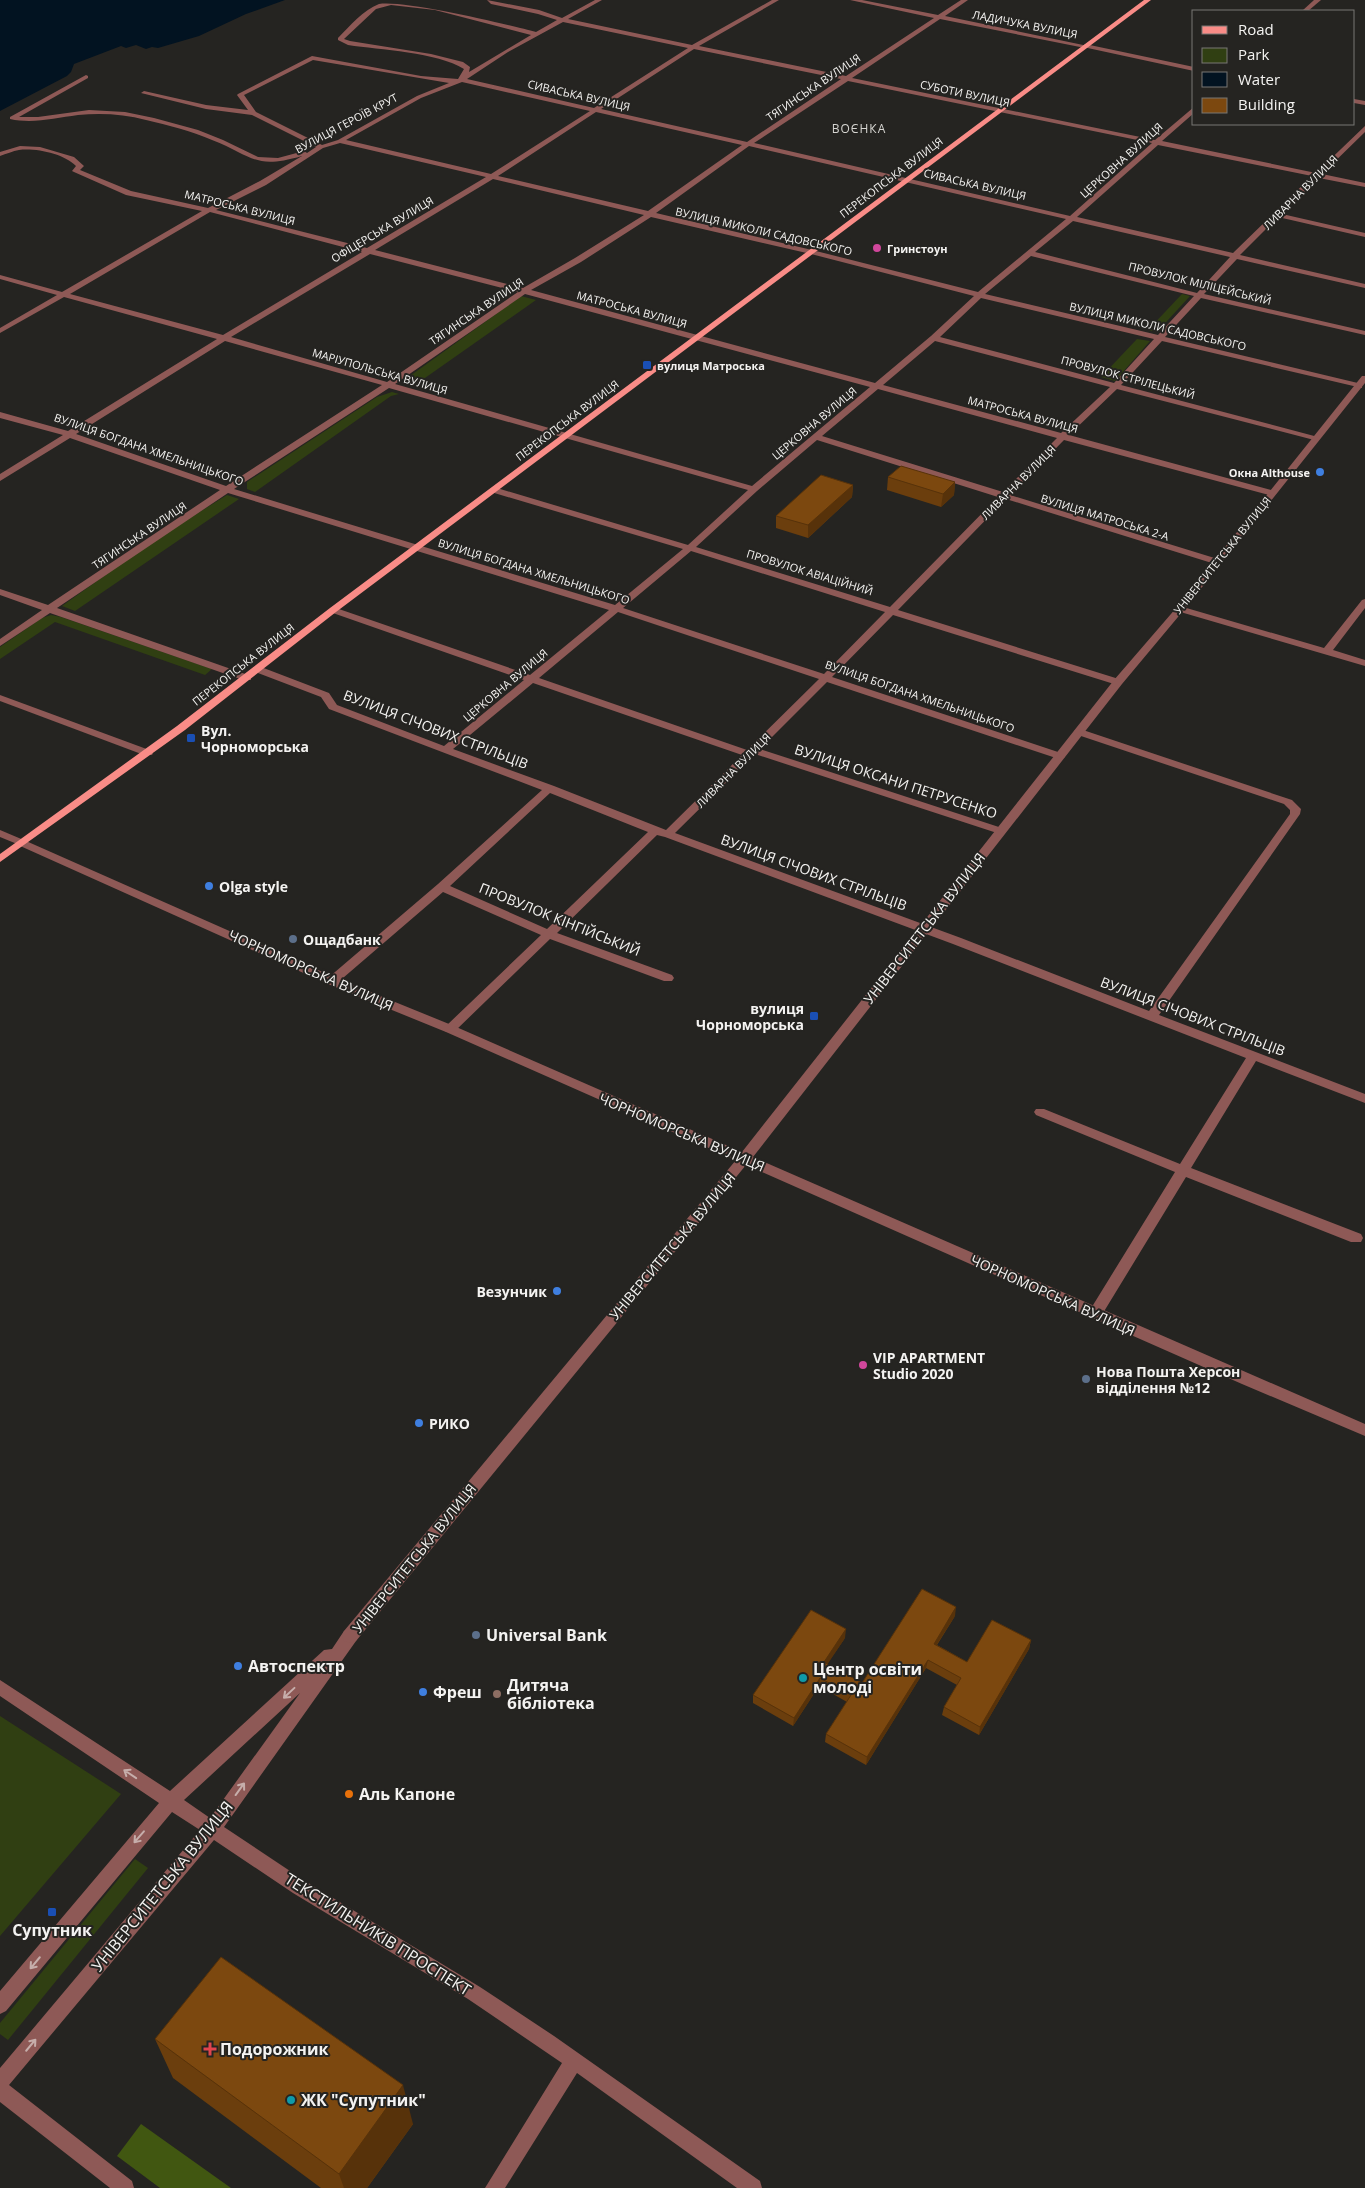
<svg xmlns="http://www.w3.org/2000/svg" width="1365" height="2188" viewBox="0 0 1365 2188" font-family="'Open Sans',sans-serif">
<rect width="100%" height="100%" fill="#252421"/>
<g fill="#303f12">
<path d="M1182,294L1190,296L1157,332L1148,330Z"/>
<path d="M521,296L536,300L415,385L403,381Z"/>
<path d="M1137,339L1150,341L1115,381L1101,377Z"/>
<path d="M392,392L399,394L391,396L255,492L247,489V482L377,397Z"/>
<path d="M227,495L239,499L75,611L62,606L153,541Z"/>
<path d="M51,615L61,617L212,669L205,675L55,622L0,659V647L42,618Z"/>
<path d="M0,1716L121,1794L0,1936Z"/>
<path d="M135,1859L148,1868L8,2040L0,2034V2023Z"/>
</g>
<path fill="#415711" d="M141,2124L231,2188H160L117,2156Z"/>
<path fill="#021321" d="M0,0H285L246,14L199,36L158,48L152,47L146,49L136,45L126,48L121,46L74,64L71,72L67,76L0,111Z"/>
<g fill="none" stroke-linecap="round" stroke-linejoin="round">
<g fill="#8e5956" fill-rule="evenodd">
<path d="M487,0L539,10L562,18L595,0H602L568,19L692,45L772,0H779L699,46L846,76L934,18L850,0H862L938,15L961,0H968L945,16L1088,46L1085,48L940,19L852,78L1155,140L1194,107V113L1162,141L1316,173L1365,126V132L1322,174L1365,183V187L1319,178L1282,214L1365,233V237L1278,217L1240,255L1365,284V288L1237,259L1204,294L1365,331V335L1201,298L1165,337L1362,384V388L1162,341L1121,385L1318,437V441L1117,389L1069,435L1275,491V495H1269L1064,440L1010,495L1221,560V564H1215L1006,499L898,610L1122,680V684H1114L893,615L832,677L1064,754L1065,756L1064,758H1056L827,682L760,749L1005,829L1006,831L1005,833H997L755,754L675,833L961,938L1149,1011L1290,814V810L1284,804L1075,734L1074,732L1075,730H1083L1292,800L1301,809L1300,814L1159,1015L1365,1094V1103L1256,1061L1191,1168L1361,1234L1363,1238L1361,1242H1351L1186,1177L1100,1318L1095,1319L1090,1318L1088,1314L1090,1310L1175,1172L1036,1115L1034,1112L1036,1109H1044L1180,1164L1246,1058L953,944L665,837L657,835L557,933L672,975L674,978L672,981H664L550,939L454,1032H446L444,1029L446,1026L541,935L443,892L336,984H328L326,981L328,978L438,884L542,790L329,709L321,697L253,671V667H261L329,693L337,705L444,746L524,680L330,612V608H336L530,675L609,610L228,493L57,608L251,676V680H243L50,613L0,646V639L42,610L0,595V589L48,605L220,490L70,438L0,481V474L63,435L0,418V412L68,431L217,339L64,297L0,333V328L57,295L0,279V275L62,292L202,211L126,195L74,172L72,171L76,166C64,154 37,148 19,150C13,151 6,154 0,156V152L20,146L40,147L74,157L84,166L80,170L131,191L208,208L260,181L302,156C254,170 253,156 212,140C191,131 168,125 146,120C124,114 101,113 78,115C55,118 33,124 10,119V117L86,75L88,76V78L19,117H38L89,110L125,112L154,118L198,130L223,140L258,157L278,158L304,151L307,153L316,147L252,115L206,109L141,93L144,91L206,105L248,110L237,95L238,94L312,56L421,76L458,79L464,69C437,52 380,50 348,45L338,40V38C350,26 363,10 379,4C405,0 505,24 536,32L557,20L538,14L491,4ZM391,5L435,10L531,35L469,72L470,67L463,62L431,54L350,41L344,39L376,9ZM563,22L688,48L594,108L467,79L508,52ZM694,49L841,79L747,142L601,109ZM313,60L449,83L417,96L338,140L322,145L256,112L244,95ZM848,81L1152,143L1070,216L754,143ZM462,82L590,111L491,174L346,140L421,98ZM596,112L742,145L648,211L498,176ZM340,143L486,177L367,248L216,210L266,185L323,148ZM1158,145L1312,176L1233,253L1077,217ZM749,146L1066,219L978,292L812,250L656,213ZM493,179L644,215L575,258L523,288L375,250ZM210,212L362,252L223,335L70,294ZM651,217L811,254L974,296L931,336L875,383L531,290L581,262ZM1073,221L1230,257L1197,293L1035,252ZM370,254L518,292L387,382L231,337ZM1031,256L1194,296L1158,335L985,294ZM525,294L870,387L752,486L395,384ZM981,298L1154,339L1114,383L940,337ZM225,341L382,385L226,486L76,434ZM935,341L1110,387L1061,433L883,385ZM389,388L748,490L688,545L497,488H491V492L683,549L615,605L234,489ZM878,389L1057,438L1003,492L822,436ZM817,440L998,497L890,607L696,547L757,491ZM691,551L885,612L824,674L623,608ZM618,612L819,679L747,750L539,678ZM533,683L742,755L666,830L554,786L453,749ZM550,793L648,832L547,929L450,886Z"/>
<path d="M1314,0H1321L1308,11H1302Z"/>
<path d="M1365,599V608L1333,650L1365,660V666L1177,611L1175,609L1177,607H1183L1324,648L1362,600Z"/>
<path d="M0,695L152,751L153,753L152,755H144L0,701Z"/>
<path d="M0,830L26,841L28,843L22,846L0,837Z"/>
<path d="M350,1629L356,1631L358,1636L356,1641L224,1827L305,1881L480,1987L554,2036L760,2181L762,2188H737L577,2073L505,2188H485L562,2063L468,1999L293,1893L214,1840L9,2085L132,2181L134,2188H110L0,2102V2068L200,1830L172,1812L6,2011L0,2014V1991L159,1803L0,1696V1680L170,1791L324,1650L332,1649L344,1631ZM300,1693L210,1818L184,1800Z"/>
</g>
<g fill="#8e5956" fill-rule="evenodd">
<path d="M1085,44L1194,67V71L1083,47Z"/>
<path d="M1354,99L1365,101V105L1354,103Z"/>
<path d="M1362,376H1365V383L1183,611L1122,684L753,1157L1365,1424V1436L1242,1384L746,1165L356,1641L350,1643L344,1641L342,1636L344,1631L736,1160L446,1032L328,984L18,845L16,843L18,841H26L336,978L454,1026L742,1152L1114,680L1177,607Z"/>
</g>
<path fill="#f98c87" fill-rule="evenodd" d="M1144,0H1151L336,612L185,730L0,862V854L177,726L330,608Z"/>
</g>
<g fill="#6b3e0d">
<path d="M888,477L955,482L954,495L941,507L887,490Z"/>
<path d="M853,485L852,497L808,538L776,528V516Z"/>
<path d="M955,1616L937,1645L967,1662L1031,1640L1029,1649L979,1735L942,1715L944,1707L957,1685L926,1668L866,1765L825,1742L826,1734L847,1702L819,1686L793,1726L753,1703V1695L845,1638L827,1664L862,1683Z"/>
<path d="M155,2039L413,2124L367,2188H321L173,2078Z"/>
</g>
<g fill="#57320a">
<path d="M955,482L954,495L941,507L943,494Z"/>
<path d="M853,485L852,497L808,538V525Z"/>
<path d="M956,1607L955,1616L932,1652L934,1644Z"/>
<path d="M846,1629L845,1638L823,1671L824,1662Z"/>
<path d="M1031,1640L1029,1649L979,1735L980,1727Z"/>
<path d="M928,1660L926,1668L866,1765L867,1757Z"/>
<path d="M820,1678L819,1686L793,1726L794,1718Z"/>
<path d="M403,2085L413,2124L367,2188H344L339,2174Z"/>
</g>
<g fill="#7c480f" stroke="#57320a">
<path d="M901,466L955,482L943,494L888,477Z"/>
<path d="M821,475L853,485L808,525L776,516Z"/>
<path d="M922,1589L956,1607L934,1644L967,1662L992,1620L1031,1640L980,1727L944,1707L961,1678L928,1660L867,1757L826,1734L851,1695L820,1678L794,1718L753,1695L811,1610L846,1629L824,1662L862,1683Z"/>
<path d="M221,1957L403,2085L339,2174L155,2039Z"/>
</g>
<defs><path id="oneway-shaft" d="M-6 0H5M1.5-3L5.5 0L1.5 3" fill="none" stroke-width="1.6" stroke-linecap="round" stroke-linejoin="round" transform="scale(1.25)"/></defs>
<g stroke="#c6aeab">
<use href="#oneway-shaft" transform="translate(289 1693) rotate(137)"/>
<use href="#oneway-shaft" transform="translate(130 1774) rotate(-146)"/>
<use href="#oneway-shaft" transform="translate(240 1789) rotate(-54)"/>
<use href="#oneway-shaft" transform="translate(139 1837) rotate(131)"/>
<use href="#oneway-shaft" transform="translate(35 1963) rotate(130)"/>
<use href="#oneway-shaft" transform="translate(31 2045) rotate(-50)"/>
</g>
<g fill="#d1479c" stroke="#252421" stroke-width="2">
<circle cx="877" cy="248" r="5"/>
<circle cx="863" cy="1365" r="5"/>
</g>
<g fill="#1a4fb4" stroke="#252421" stroke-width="2">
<rect x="642" y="360" width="10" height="10" rx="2.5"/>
<rect x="186" y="733" width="10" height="10" rx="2.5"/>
<rect x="809" y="1011" width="10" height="10" rx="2.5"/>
<rect x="47" y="1907" width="10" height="10" rx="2.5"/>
</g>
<g fill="#3f7fe0" stroke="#252421" stroke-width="2">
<circle cx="1320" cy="472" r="5"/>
<circle cx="209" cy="886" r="5"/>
<circle cx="557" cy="1291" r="5"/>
<circle cx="419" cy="1423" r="5"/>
<circle cx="238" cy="1666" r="5"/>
<circle cx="423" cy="1692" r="5"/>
</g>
<g fill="#5c6f8a" stroke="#252421" stroke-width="2">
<circle cx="293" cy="939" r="5"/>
<circle cx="1086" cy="1379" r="5"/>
<circle cx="476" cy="1635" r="5"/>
</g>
<g fill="#0f9aa8" stroke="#252421" stroke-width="2">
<circle cx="803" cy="1678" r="5"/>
<circle cx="291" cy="2100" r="5"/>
</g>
<circle fill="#8d6e63" stroke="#252421" stroke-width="2" cx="497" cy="1694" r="5"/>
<circle fill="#e8710a" stroke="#252421" stroke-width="2" cx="349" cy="1794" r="5"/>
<path fill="#e0444e" stroke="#252421" stroke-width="2" d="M207.5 2041.5h5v5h5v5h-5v5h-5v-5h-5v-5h5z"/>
<g text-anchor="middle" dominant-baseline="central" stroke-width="4" stroke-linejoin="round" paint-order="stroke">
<g font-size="11" fill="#f4f3f1" stroke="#252421">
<text transform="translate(1025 24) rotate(11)">ЛАДИЧУКА ВУЛИЦЯ</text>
<text transform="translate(813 87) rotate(-34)">ТЯГИНСЬКА ВУЛИЦЯ</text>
<text transform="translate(965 93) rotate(12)">СУБОТИ ВУЛИЦЯ</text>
<text transform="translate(579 95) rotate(13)">СИВАСЬКА ВУЛИЦЯ</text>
<text transform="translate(346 123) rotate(-28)">ВУЛИЦЯ ГЕРОЇВ КРУТ</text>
<text transform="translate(1121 160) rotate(-42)">ЦЕРКОВНА ВУЛИЦЯ</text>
<text transform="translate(891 177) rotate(-37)">ПЕРЕКОПСЬКА ВУЛИЦЯ</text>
<text transform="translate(975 184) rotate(13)">СИВАСЬКА ВУЛИЦЯ</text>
<text transform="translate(1300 192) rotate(-45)">ЛИВАРНА ВУЛИЦЯ</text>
<text transform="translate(240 207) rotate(14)">МАТРОСЬКА ВУЛИЦЯ</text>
<text transform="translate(382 229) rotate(-31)">ОФІЦЕРСЬКА ВУЛИЦЯ</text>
<text transform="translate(764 231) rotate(13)">ВУЛИЦЯ МИКОЛИ САДОВСЬКОГО</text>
<text transform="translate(1200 283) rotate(14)">ПРОВУЛОК МІЛІЦЕЙСЬКИЙ</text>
<text transform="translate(632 309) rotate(15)">МАТРОСЬКА ВУЛИЦЯ</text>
<text transform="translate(476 311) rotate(-34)">ТЯГИНСЬКА ВУЛИЦЯ</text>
<text transform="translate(1158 326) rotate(13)">ВУЛИЦЯ МИКОЛИ САДОВСЬКОГО</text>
<text transform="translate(380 371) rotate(16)">МАРІУПОЛЬСЬКА ВУЛИЦЯ</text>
<text transform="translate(1128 377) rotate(15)">ПРОВУЛОК СТРІЛЕЦЬКИЙ</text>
<text transform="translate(1023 414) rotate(15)">МАТРОСЬКА ВУЛИЦЯ</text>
<text transform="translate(567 420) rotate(-37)">ПЕРЕКОПСЬКА ВУЛИЦЯ</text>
<text transform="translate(814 423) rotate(-40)">ЦЕРКОВНА ВУЛИЦЯ</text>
<text transform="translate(149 449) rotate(19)">ВУЛИЦЯ БОГДАНА ХМЕЛЬНИЦЬКОГО</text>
<text transform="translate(1018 482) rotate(-45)">ЛИВАРНА ВУЛИЦЯ</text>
<text transform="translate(1105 517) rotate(17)">ВУЛИЦЯ МАТРОСЬКА 2-А</text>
<text transform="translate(139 535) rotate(-34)">ТЯГИНСЬКА ВУЛИЦЯ</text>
<text transform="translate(1222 555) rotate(-51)">УНІВЕРСИТЕТСЬКА ВУЛИЦЯ</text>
<text transform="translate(534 571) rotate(17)">ВУЛИЦЯ БОГДАНА ХМЕЛЬНИЦЬКОГО</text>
<text transform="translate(810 572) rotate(17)">ПРОВУЛОК АВІАЦІЙНИЙ</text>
<text transform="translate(243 664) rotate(-38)">ПЕРЕКОПСЬКА ВУЛИЦЯ</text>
<text transform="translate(505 685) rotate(-40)">ЦЕРКОВНА ВУЛИЦЯ</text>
<text transform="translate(920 696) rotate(19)">ВУЛИЦЯ БОГДАНА ХМЕЛЬНИЦЬКОГО</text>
<text transform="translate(733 770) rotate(-45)">ЛИВАРНА ВУЛИЦЯ</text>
</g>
<g font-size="11" font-weight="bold" fill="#f4f3f1" stroke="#252421" text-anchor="start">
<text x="887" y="248">Гринстоун</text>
<text x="657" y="365">вулиця Матроська</text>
<text x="1310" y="472" text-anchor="end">Окна Althouse</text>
</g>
<g font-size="12" letter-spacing="1" fill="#d6d5d1" stroke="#252421">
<text x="859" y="128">ВОЄНКА</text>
</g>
<g font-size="14" fill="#f4f3f1" stroke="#252421">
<text transform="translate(436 729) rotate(21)">ВУЛИЦЯ СІЧОВИХ СТРІЛЬЦІВ</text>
<text transform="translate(896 781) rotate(18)">ВУЛИЦЯ ОКСАНИ ПЕТРУСЕНКО</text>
<text transform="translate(814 872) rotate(20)">ВУЛИЦЯ СІЧОВИХ СТРІЛЬЦІВ</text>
<text transform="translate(560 919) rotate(22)">ПРОВУЛОК КІНГІЙСЬКИЙ</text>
<text transform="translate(924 928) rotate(-52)">УНІВЕРСИТЕТСЬКА ВУЛИЦЯ</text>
<text transform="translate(311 970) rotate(24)">ЧОРНОМОРСЬКА ВУЛИЦЯ</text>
<text transform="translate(1193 1016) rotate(21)">ВУЛИЦЯ СІЧОВИХ СТРІЛЬЦІВ</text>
<text transform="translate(682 1132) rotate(23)">ЧОРНОМОРСЬКА ВУЛИЦЯ</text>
<text transform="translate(672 1246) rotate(-50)">УНІВЕРСИТЕТСЬКА ВУЛИЦЯ</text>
<text transform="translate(1053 1295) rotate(24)">ЧОРНОМОРСЬКА ВУЛИЦЯ</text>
<text transform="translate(414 1558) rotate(-51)">УНІВЕРСИТЕТСЬКА ВУЛИЦЯ</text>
</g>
<g font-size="14" font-weight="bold" fill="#f4f3f1" stroke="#252421" text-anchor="start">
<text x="201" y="730">Вул.<tspan x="201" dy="16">Чорноморська</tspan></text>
<text x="219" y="886">Olga style</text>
<text x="303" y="939">Ощадбанк</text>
<text x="804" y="1008" text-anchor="end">вулиця<tspan x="804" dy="16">Чорноморська</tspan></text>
<text x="547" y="1291" text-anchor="end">Везунчик</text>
<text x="873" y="1357">VIP APARTMENT<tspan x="873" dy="16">Studio 2020</tspan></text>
<text x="1096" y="1371">Нова Пошта Херсон<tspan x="1096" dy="16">відділення №12</tspan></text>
<text x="429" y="1423">РИКО</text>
</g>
<g font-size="16" font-weight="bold" fill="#f4f3f1" stroke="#252421" text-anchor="start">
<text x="486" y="1635">Universal Bank</text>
<text x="248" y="1666">Автоспектр</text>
<text x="813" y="1669">Центр освіти<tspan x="813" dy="18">молоді</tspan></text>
<text x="507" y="1685">Дитяча<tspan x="507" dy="18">бібліотека</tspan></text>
<text x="433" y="1692">Фреш</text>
<text x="359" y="1794">Аль Капоне</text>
<text x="52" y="1930" text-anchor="middle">Супутник</text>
<text x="220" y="2049">Подорожник</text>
<text x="301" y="2100">ЖК "Супутник"</text>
</g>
<g font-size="16" fill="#f4f3f1" stroke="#252421">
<text transform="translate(162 1886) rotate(-51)">УНІВЕРСИТЕТСЬКА ВУЛИЦЯ</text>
<text transform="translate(378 1934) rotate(32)">ТЕКСТИЛЬНИКІВ ПРОСПЕКТ</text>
</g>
</g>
<rect x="1192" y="10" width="162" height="115" fill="#252421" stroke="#787774"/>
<rect x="1202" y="26" width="25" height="8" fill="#f98c87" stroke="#787774"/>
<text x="1238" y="35" font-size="15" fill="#f4f3f1">Road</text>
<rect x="1202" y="48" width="25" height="15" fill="#303f12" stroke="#787774"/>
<text x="1238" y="60" font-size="15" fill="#f4f3f1">Park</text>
<rect x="1202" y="72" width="25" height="15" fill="#021321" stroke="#787774"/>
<text x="1238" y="85" font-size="15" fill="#f4f3f1">Water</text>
<rect x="1202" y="98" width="25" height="15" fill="#7c480f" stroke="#787774"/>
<text x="1238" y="110" font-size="15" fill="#f4f3f1">Building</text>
</svg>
